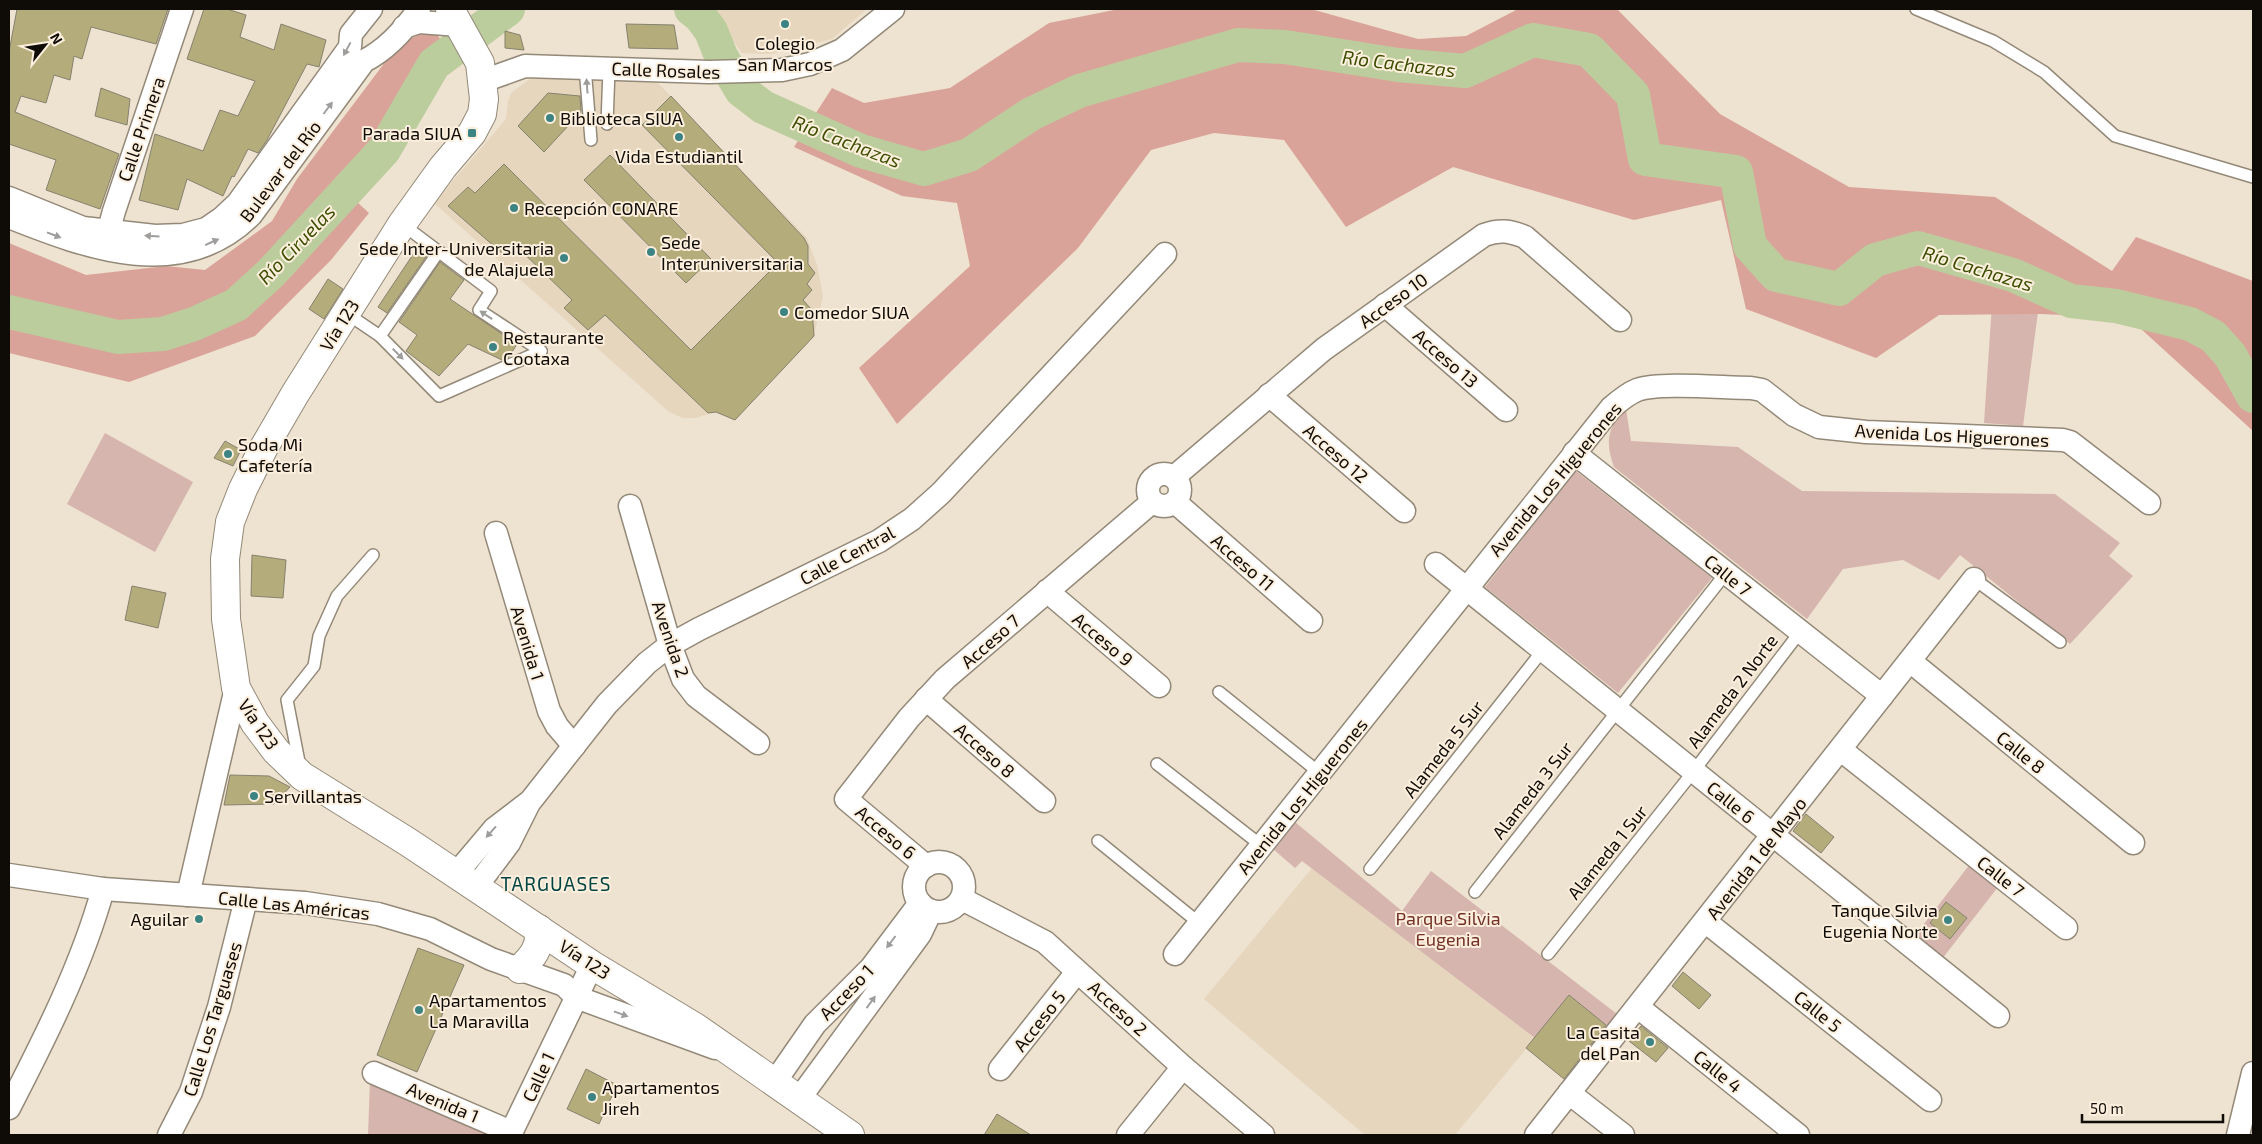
<svg xmlns="http://www.w3.org/2000/svg" width="2262" height="1144" viewBox="0 0 2262 1144" font-family="'Exo 2',sans-serif">
<rect width="100%" height="100%" fill="#eee2d0"/>
<g fill="#e7d6be">
<path d="M710,9H867L832,39L772,54L742,53Z"/>
<path d="M551,75L658,83L807,238L817,265L823,296L814,336L735,420L716,412L695,418H683L669,412L434,203L506,119L508,101L511,93L528,80L537,76Z"/>
<path d="M1312,868L1535,1038L1455,1135H1365L1204,999Z"/>
</g>
<g fill="#d7b5af" fill-rule="evenodd">
<path d="M1992,304L2038,312L2023,426L1984,423Z"/>
<path d="M1626,409L1631,441L1738,447L1802,491L2055,494L2120,543L2109,556L2133,576L2070,644L1960,555L1939,580L1903,560L1843,569L1807,619L1614,467C1605,441 1607,428 1626,409Z"/>
<path d="M105,433L193,482L155,552L67,504Z"/>
<path d="M1576,471L1712,578L1618,693L1485,587Z"/>
<path d="M1295,822L1402,911L1431,871L1617,1014L1607,1026L1569,995L1535,1038L1302,861L1295,868L1273,849Z"/>
<path d="M1970,864L1998,887L1942,959L1914,937ZM1946,902L1967,918L1950,939L1930,923Z"/>
<path d="M370,1080L490,1134L489,1135H368Z"/>
</g>
<g fill="#daa399">
<path d="M1119,9H1311L1418,39L1466,36L1518,9H1617L1720,114L1849,187L1995,197L2112,271L2136,237L2253,281V431L2129,318L2041,314L1939,315L1876,358L1746,309L1721,200L1634,220L1453,167L1346,227L1284,140L1214,133L1151,150L1078,248L897,424L859,368L970,266L957,203L902,196L794,147L832,88L864,103L950,88L1049,23Z"/>
<path d="M432,28L448,49L429,64L378,150L342,188L369,213L331,260L255,336L129,382L9,353V243L86,275L166,266L205,270L272,221L297,179L398,45Z"/>
</g>
<g fill="none" stroke-linecap="round" stroke-linejoin="round">
<g stroke="#bccd9d" stroke-width="34">
<path d="M691,9L700,16L711,31L721,56L741,90L763,107L861,151L924,169L969,155L1031,114L1079,91L1238,45L1285,47L1398,65L1465,71L1533,40L1589,50L1633,95L1645,159L1736,172L1750,246L1776,275L1839,289L1875,260L1918,248L2013,275L2071,301L2116,306L2190,324L2213,336L2230,355L2253,396"/>
<path d="M9,312L118,337L163,334L194,324L236,305L271,273L384,150L434,64L508,9"/>
</g>
</g>
<g fill="#b4ac7a" stroke="#85826f">
<path d="M17,9H168L156,44L91,27L82,59L74,56L70,80L54,75L46,103L21,96L15,112L119,154L100,209L46,190L56,160L9,144V52Z"/>
<path d="M204,9H227L246,15L240,37L274,50L281,24L326,40L319,67L307,64L267,140L258,153L248,149L234,177L232,176L223,196L187,179L178,210L139,200L155,134L203,151L220,110L238,116L255,81L187,59Z"/>
<path d="M626,24L674,25L678,49L629,48Z"/>
<path d="M505,31L520,35L524,50L505,48Z"/>
<path d="M101,88L130,99L127,125L95,116Z"/>
<path d="M548,93L580,96L581,112L544,152L518,126Z"/>
<path d="M671,96L804,238L808,246V264L815,273L807,284L812,290L803,300L812,310L814,336L735,420L716,412L708,413L605,315L588,330L564,308L572,300L514,244L503,254L448,206L468,187L475,193L504,164L691,350L778,263L642,125Z"/>
<path d="M610,155L711,259L686,283L584,180Z"/>
<path d="M418,247L428,254L387,313L378,307Z"/>
<path d="M440,262L464,280L450,299L517,344L509,357L502,360L468,344L439,376L406,351L417,335L399,322Z"/>
<path d="M328,279L343,289L324,319L309,309Z"/>
<path d="M225,441L241,450L233,466L214,458Z"/>
<path d="M252,555L286,560L283,598L251,596Z"/>
<path d="M132,586L166,593L158,628L125,620Z"/>
<path d="M230,775L269,776L290,787L274,804L224,805Z"/>
<path d="M1806,814L1834,837L1821,853L1793,831Z"/>
<path d="M1946,902L1967,918L1950,939L1930,923Z"/>
<path d="M418,948L464,965L417,1072L377,1055Z"/>
<path d="M1683,972L1711,995L1699,1009L1672,986Z"/>
<path d="M1569,995L1606,1025L1564,1079L1526,1048Z"/>
<path d="M1641,1026L1668,1048L1656,1062L1629,1041Z"/>
<path d="M586,1069L617,1085L599,1124L567,1109Z"/>
<path d="M997,1114L1031,1135H984Z"/>
</g>
<g fill="none" stroke-linecap="round" stroke-linejoin="round">
<g stroke="#948978" stroke-width="14">
<g id="lane">
<path d="M1916,9L1993,41L2044,72L2115,136L2253,177"/>
<path d="M585,67L591,140"/>
<path d="M607,124L609,69"/>
<path d="M402,224L491,291L479,310L541,351"/>
<path d="M346,313L380,336L439,396L541,351"/>
<path d="M380,336L439,251"/>
<path d="M1974,579L2060,642"/>
<path d="M1219,692L1321,774"/>
<path d="M1157,764L1262,846"/>
<path d="M300,767L287,700L314,666L319,636L337,596L373,555"/>
<path d="M1098,841L1199,923"/>
<path d="M1370,869L1543,650"/>
<path d="M1475,892L1726,573"/>
<path d="M1548,954L1693,772L1800,632"/>
</g>
</g>
<g stroke="#948978" stroke-width="25">
<g id="street">
<path d="M404,27L419,22L459,25"/>
<path d="M483,81L525,66L709,72L782,70L810,64L842,50L893,9"/>
<path d="M9,198L83,228L155,236L183,235L206,229L222,218L238,203L350,47L351,34L371,9"/>
<path d="M9,217C87,248 182,284 251,215L364,61C386,50 405,29 419,9"/>
<path d="M105,244L114,211L182,9"/>
<path d="M1385,305L1506,410"/>
<path d="M1269,395L1404,511"/>
<path d="M1574,453L1882,696"/>
<circle cx="1164" cy="490" r="16"/>
<path d="M1174,477L1324,349L1484,235C1500,229 1510,231 1525,237L1620,320"/>
<path d="M1175,502L1311,621"/>
<path d="M630,506L670,645L683,679L696,696L758,743"/>
<path d="M496,533L549,711L557,726L574,746"/>
<path d="M1436,564L1998,1016"/>
<path d="M1047,591L1159,686"/>
<path d="M1910,661L2133,843"/>
<path d="M926,699L1044,801"/>
<path d="M1841,750L2066,928"/>
<circle cx="939" cy="887" r="25"/>
<path d="M926,866L846,799L909,718L945,679L1152,502"/>
<path d="M456,874L494,829L528,803"/>
<path d="M9,875L103,889L305,903L378,914L430,929L491,959L564,985L576,997L715,1048"/>
<path d="M476,887L509,843L529,803L607,704L647,663L670,645L699,629L879,541L912,519L941,493L1165,254"/>
<path d="M188,895L236,688"/>
<path d="M962,899L1045,942L1183,1067L1263,1135"/>
<path d="M1706,922L1930,1100"/>
<path d="M1175,954L1611,408C1619,401 1627,394 1637,390C1661,382 1723,388 1751,388L1762,390L1794,415L1819,427L1866,432L2063,440L2070,442L2149,503"/>
<path d="M1638,1007L1798,1135"/>
<path d="M1000,1069L1077,972"/>
<path d="M374,1073L511,1132"/>
<path d="M774,1083L815,1024L871,968L920,903"/>
<path d="M1569,1093L1623,1135"/>
<path d="M799,1099L920,934L931,911"/>
<path d="M9,1108C45,1038 82,965 103,889"/>
<path d="M169,1135L191,1092L219,1007L246,899"/>
<path d="M510,1135L592,965"/>
<path d="M1128,1135L1183,1067"/>
<path d="M1536,1135L1974,579"/>
<path d="M2238,1135L2253,1073"/>
</g>
</g>
<g stroke="#948978" stroke-width="30">
<g id="secondary">
<path d="M450,9L480,63L484,99L482,114L472,133L443,167L402,224L295,394L263,449L243,489L230,522L225,559L226,619L236,688L255,723L276,751L302,776L408,842L592,965L695,1027L850,1135"/>
<path d="M520,969C533,957 541,947 539,929"/>
</g>
</g>
<use href="#lane" stroke="#fff" stroke-width="11"/>
<use href="#street" stroke="#fff" stroke-width="22"/>
<use href="#secondary" stroke="#fff" stroke-width="28"/>
</g>
<defs><path id="oneway-solid" d="M-6-.8H1V-3.2L6.5 0L1 3.2V.8H-6Z" transform="scale(1.25)"/></defs>
<g fill="#9f9d9b">
<use href="#oneway-solid" transform="translate(347 49) rotate(118)"/>
<use href="#oneway-solid" transform="translate(587 86) rotate(-94)"/>
<use href="#oneway-solid" transform="translate(328 108) rotate(-53)"/>
<use href="#oneway-solid" transform="translate(54 235) rotate(21)"/>
<use href="#oneway-solid" transform="translate(152 236) rotate(-176)"/>
<use href="#oneway-solid" transform="translate(212 242) rotate(-24)"/>
<use href="#oneway-solid" transform="translate(486 315) rotate(-146)"/>
<use href="#oneway-solid" transform="translate(398 354) rotate(45)"/>
<use href="#oneway-solid" transform="translate(491 832) rotate(132)"/>
<use href="#oneway-solid" transform="translate(891 942) rotate(127)"/>
<use href="#oneway-solid" transform="translate(871 1002) rotate(-54)"/>
<use href="#oneway-solid" transform="translate(621 1014) rotate(20)"/>
</g>
<g fill="#3c8483" stroke="#fcefdd" stroke-width="2">
<circle cx="785" cy="24" r="5"/>
<circle cx="550" cy="118" r="5"/>
<rect x="467" y="128" width="10" height="10" rx="2.5"/>
<circle cx="679" cy="137" r="5"/>
<circle cx="514" cy="208" r="5"/>
<circle cx="651" cy="252" r="5"/>
<circle cx="564" cy="258" r="5"/>
<circle cx="784" cy="312" r="5"/>
<circle cx="493" cy="347" r="5"/>
<circle cx="228" cy="454" r="5"/>
<circle cx="254" cy="796" r="5"/>
<circle cx="199" cy="919" r="5"/>
<circle cx="1948" cy="920" r="5"/>
<circle cx="419" cy="1010" r="5"/>
<circle cx="1650" cy="1042" r="5"/>
<circle cx="592" cy="1097" r="5"/>
</g>
<g text-anchor="middle" dominant-baseline="central" stroke-width="4" stroke-linejoin="round" paint-order="stroke">
<g font-size="18" fill="#0f0b06" stroke="#fcefdd" text-anchor="start">
<text x="785" y="43" text-anchor="middle">Colegio<tspan x="785" dy="21">San Marcos</tspan></text>
<text x="560" y="118">Biblioteca SIUA</text>
<text x="462" y="133" text-anchor="end">Parada SIUA</text>
<text x="679" y="156" text-anchor="middle">Vida Estudiantil</text>
<text x="524" y="208">Recepción CONARE</text>
<text x="661" y="242">Sede<tspan x="661" dy="21">Interuniversitaria</tspan></text>
<text x="554" y="248" text-anchor="end">Sede Inter-Universitaria<tspan x="554" dy="21">de Alajuela</tspan></text>
<text x="794" y="312">Comedor SIUA</text>
<text x="503" y="337">Restaurante<tspan x="503" dy="21">Cootaxa</tspan></text>
<text x="238" y="444">Soda Mi<tspan x="238" dy="21">Cafetería</tspan></text>
<text x="264" y="796">Servillantas</text>
<text x="1938" y="910" text-anchor="end">Tanque Silvia<tspan x="1938" dy="21">Eugenia Norte</tspan></text>
<text x="189" y="919" text-anchor="end">Aguilar</text>
<text x="429" y="1000">Apartamentos<tspan x="429" dy="21">La Maravilla</tspan></text>
<text x="1640" y="1032" text-anchor="end">La Casita<tspan x="1640" dy="21">del Pan</tspan></text>
<text x="602" y="1087">Apartamentos<tspan x="602" dy="21">Jireh</tspan></text>
</g>
<g font-size="18" fill="#0f0b06" stroke="#fcefdd">
<text transform="translate(666 70) rotate(2)">Calle Rosales</text>
<text transform="translate(141 129) rotate(-71)">Calle Primera</text>
<text transform="translate(280 171) rotate(-53)">Bulevar del Río</text>
<text transform="translate(1393 300) rotate(-36)">Acceso 10</text>
<text transform="translate(339 325) rotate(-58)">Vía 123</text>
<text transform="translate(1446 358) rotate(41)">Acceso 13</text>
<text transform="translate(1952 435) rotate(3)">Avenida Los Higuerones</text>
<text transform="translate(1336 453) rotate(41)">Acceso 12</text>
<text transform="translate(1555 479) rotate(-50)">Avenida Los Higuerones</text>
<text transform="translate(847 555) rotate(-28)">Calle Central</text>
<text transform="translate(1243 562) rotate(41)">Acceso 11</text>
<text transform="translate(1728 575) rotate(39)">Calle 7</text>
<text transform="translate(671 639) rotate(71)">Avenida 2</text>
<text transform="translate(1103 639) rotate(40)">Acceso 9</text>
<text transform="translate(990 641) rotate(-41)">Acceso 7</text>
<text transform="translate(528 643) rotate(73)">Avenida 1</text>
<text transform="translate(1732 691) rotate(-53)">Alameda 2 Norte</text>
<text transform="translate(259 724) rotate(56)">Vía 123</text>
<text transform="translate(1443 749) rotate(-52)">Alameda 5 Sur</text>
<text transform="translate(985 750) rotate(41)">Acceso 8</text>
<text transform="translate(2021 752) rotate(39)">Calle 8</text>
<text transform="translate(1532 790) rotate(-52)">Alameda 3 Sur</text>
<text transform="translate(1302 796) rotate(-51)">Avenida Los Higuerones</text>
<text transform="translate(1731 802) rotate(39)">Calle 6</text>
<text transform="translate(886 832) rotate(40)">Acceso 6</text>
<text transform="translate(1607 852) rotate(-51)">Alameda 1 Sur</text>
<text transform="translate(1756 858) rotate(-52)">Avenida 1 de Mayo</text>
<text transform="translate(2001 876) rotate(38)">Calle 7</text>
<text transform="translate(294 905) rotate(6)">Calle Las Américas</text>
<text transform="translate(585 959) rotate(33)">Vía 123</text>
<text transform="translate(846 992) rotate(-46)">Acceso 1</text>
<text transform="translate(1118 1008) rotate(42)">Acceso 2</text>
<text transform="translate(1818 1011) rotate(39)">Calle 5</text>
<text transform="translate(212 1019) rotate(-73)">Calle Los Targuases</text>
<text transform="translate(1039 1021) rotate(-52)">Acceso 5</text>
<text transform="translate(1718 1071) rotate(39)">Calle 4</text>
<text transform="translate(538 1077) rotate(-65)">Calle 1</text>
<text transform="translate(443 1102) rotate(23)">Avenida 1</text>
</g>
<g font-size="18" fill="#733026" stroke="#fcefdd">
<text x="1448" y="918">Parque Silvia<tspan x="1448" dy="21">Eugenia</tspan></text>
</g>
<g font-size="19" font-style="italic" fill="#3c4e00" stroke="#fcefdd">
<text transform="translate(1399 63) rotate(7)">Río Cachazas</text>
<text transform="translate(847 141) rotate(21)">Río Cachazas</text>
<text transform="translate(296 244) rotate(-46)">Río Ciruelas</text>
<text transform="translate(1978 268) rotate(17)">Río Cachazas</text>
</g>
<g font-size="19" letter-spacing="1" fill="#044" stroke="#fcefdd">
<text x="556" y="883">TARGUASES</text>
</g>
</g>
<rect width="2262" height="1144" fill="none" stroke="#0f0b06" stroke-width="20"/>
<g transform="translate(45 45) rotate(60)" stroke="#fcefdd" stroke-width="4" paint-order="stroke">
<path d="M0-4L9 19L0 12L-9 19Z" fill="#0f0b06"/>
<text y="-8" font-size="14" font-weight="bold" text-anchor="middle" fill="#0f0b06">N</text>
</g>
<path d="M2082 1114v8h141v-8" fill="none" stroke="#0f0b06" stroke-width="2.5"/>
<text x="2090" y="1114" font-size="15" fill="#0f0b06" stroke="#fcefdd" stroke-width="4" paint-order="stroke">50 m</text>
</svg>
